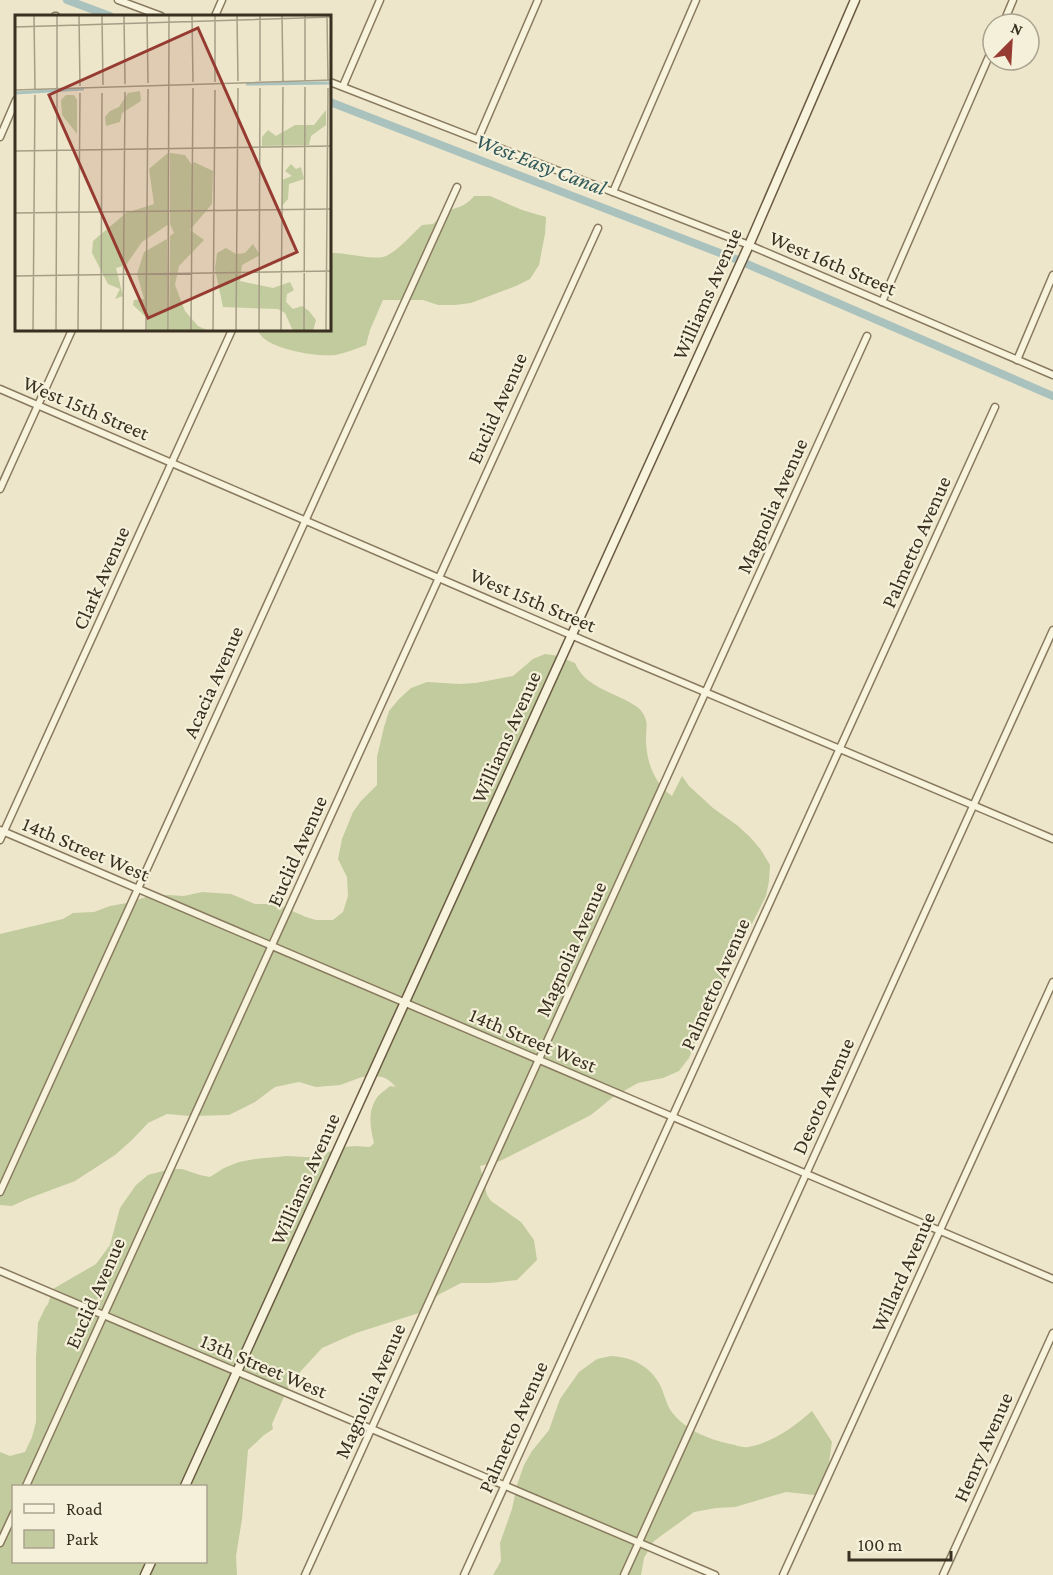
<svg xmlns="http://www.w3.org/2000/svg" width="1053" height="1575" viewBox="0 0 1053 1575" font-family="'Crimson Pro',serif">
<rect width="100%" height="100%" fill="#ede6ca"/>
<g fill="#c1cb9d">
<path d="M474,196H490L522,210L546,217L545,234L539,265L530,279L516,286L471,303L455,305H438L423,300H383L370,330L366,345C356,349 345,353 335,355C317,357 263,349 258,330H330V253C345,252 374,261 386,256C398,251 412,234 422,225L433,224C437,221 440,216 444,214C457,205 462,210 474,196Z"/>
<path d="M545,654L559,656L367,1077H362L340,1085L316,1087L299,1082L275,1087L255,1102L229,1115L190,1116L167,1114L148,1123L132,1140L115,1155L75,1181L27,1199L12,1206L0,1205V934L63,919L73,913L94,912L110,906L127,903L146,897L168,895L184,896L202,892L231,894L255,904H276L306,917L316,920H333L343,912L348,896L347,877L338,859L342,839L353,812L361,801L377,785V757L384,727L389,711L399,699L411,688L427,682L459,684L476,683L513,676L533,659Z"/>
<path d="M565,659L575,663C584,686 612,692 631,703C635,706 639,707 642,712C649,723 646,726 646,739C646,761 654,783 672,796L682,776L689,786L713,808L738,826L750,837L761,850L770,865L769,881L766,896L736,955L717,1000L701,1028L689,1058L679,1071L663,1078L638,1083L613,1097L591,1115L500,1161L480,1166L487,1195L491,1201L521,1222L534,1240L537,1260L517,1280L491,1283H461L438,1295L419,1313L356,1333L322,1348L290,1383L272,1424L273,1429L264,1435L248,1450L242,1519L236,1556L237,1575H149L155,1562H206V1486H189L343,1147L355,1146L370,1147L374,1143C370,1127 367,1109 379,1095C382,1092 387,1089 390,1086L396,1087C390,1081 384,1075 375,1077Z"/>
<path d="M334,1150L181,1486H14V1562H147L141,1575H0V1452L10,1456L25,1452L32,1437L36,1422V1357L38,1323L45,1308L48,1304L53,1289L96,1264L110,1245L120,1208L136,1185L148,1175L170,1169H182L200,1175L210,1177L224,1168L239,1162L255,1159L287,1156L323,1158L328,1152Z"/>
<path d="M611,1356C632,1357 650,1366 660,1385C664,1393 666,1403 671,1411C685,1430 708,1439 730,1444C736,1445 742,1448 748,1447C772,1443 794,1427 812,1411L832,1442L824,1496L786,1492L735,1507L716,1508L694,1512L654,1541L644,1558L641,1575H493L501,1561L500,1543L512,1509L517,1485L524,1465L532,1451L549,1430L560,1399L579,1372L597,1359Z"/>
</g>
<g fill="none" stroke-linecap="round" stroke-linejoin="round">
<g stroke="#aac2bd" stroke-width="8">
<path d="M67,0L110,16"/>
<path d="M330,102L738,260"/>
<path d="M747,264L1053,396"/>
</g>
<g stroke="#897a5f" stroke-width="9">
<g id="street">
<path d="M118,0L161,16"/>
<path d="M55,16H56"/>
<path d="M215,16L222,0"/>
<path d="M1003,24L1013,0"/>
<path d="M330,82L749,245L1053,375"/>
<path d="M343,86L380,0"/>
<path d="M0,137L16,100"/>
<path d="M478,139L538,0"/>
<path d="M613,192L696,0"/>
<path d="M882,302L993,47"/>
<path d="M1017,360L1053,275"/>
<path d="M0,389L622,657L1053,839"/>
<path d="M0,489L72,330"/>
<path d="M0,830L1053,1279"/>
<path d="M0,840L232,330"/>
<path d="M0,1192L457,187"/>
<path d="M0,1271L715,1575"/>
<path d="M26,1486L598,228"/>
<path d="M0,1543L14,1513"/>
<path d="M305,1575L867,336"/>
<path d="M464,1575L995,407"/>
<path d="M624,1575L1053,630"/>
<path d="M783,1575L1053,982"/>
<path d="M943,1575L1053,1333"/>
</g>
</g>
<g stroke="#6b5b42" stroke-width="11">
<g id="secondary">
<path d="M185,1486L749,245L855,0"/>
<path d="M145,1575L151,1562"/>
</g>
</g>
<use href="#street" stroke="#f8f3dd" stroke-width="6"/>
<use href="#secondary" stroke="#f8f3dd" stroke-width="8"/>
</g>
<g text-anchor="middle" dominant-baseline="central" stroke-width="4.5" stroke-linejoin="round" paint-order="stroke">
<g font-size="21" fill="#3a3021" stroke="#f5f0d9">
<text transform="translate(833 263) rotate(23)">West 16th Street</text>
<text transform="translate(707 294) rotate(-66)">Williams Avenue</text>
<text transform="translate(86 408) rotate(23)">West 15th Street</text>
<text transform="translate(497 408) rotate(-66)">Euclid Avenue</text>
<text transform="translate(772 506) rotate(-66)">Magnolia Avenue</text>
<text transform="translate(916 542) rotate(-66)">Palmetto Avenue</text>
<text transform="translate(101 578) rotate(-66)">Clark Avenue</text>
<text transform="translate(533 600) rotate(23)">West 15th Street</text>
<text transform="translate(213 682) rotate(-66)">Acacia Avenue</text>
<text transform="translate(506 737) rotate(-66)">Williams Avenue</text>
<text transform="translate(86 849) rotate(23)">14th Street West</text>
<text transform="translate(297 851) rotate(-66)">Euclid Avenue</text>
<text transform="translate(571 949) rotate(-66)">Magnolia Avenue</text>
<text transform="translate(715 984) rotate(-66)">Palmetto Avenue</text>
<text transform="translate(533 1040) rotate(23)">14th Street West</text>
<text transform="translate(823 1096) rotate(-66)">Desoto Avenue</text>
<text transform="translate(305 1179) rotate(-66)">Williams Avenue</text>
<text transform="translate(903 1272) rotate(-66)">Willard Avenue</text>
<text transform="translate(95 1293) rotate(-66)">Euclid Avenue</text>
<text transform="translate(264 1366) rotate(23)">13th Street West</text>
<text transform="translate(370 1391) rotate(-66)">Magnolia Avenue</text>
<text transform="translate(513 1427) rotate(-66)">Palmetto Avenue</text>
<text transform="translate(983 1447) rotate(-66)">Henry Avenue</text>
</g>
<g font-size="22" font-style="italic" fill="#315859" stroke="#f5f0d9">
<text transform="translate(541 164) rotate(21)">West Easy Canal</text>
</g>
</g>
<g transform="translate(15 15)">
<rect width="316" height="316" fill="#ede6ca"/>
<path d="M125,76L126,86L107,98L105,107L91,111L90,102L95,96L104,92L113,78ZM51,80H59L62,85V119L47,100L46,85ZM311,95V110L296,121L294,130L247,131V122L253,115L261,121L280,110H299ZM154,137V209L127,227L111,250L101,253L108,281L100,284L105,274L93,269L77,238L78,226L111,198L139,189L134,154ZM155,138L170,140L177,150L179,147L198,156L197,189L175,215L189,225L164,251L160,270L170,296L183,311L194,316H154L155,221L159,218L155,209ZM276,149L281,154L286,152L289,164L274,169L273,184L267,191V165L277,161L270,156ZM152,224L153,316H132V303L118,290L119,285L129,284L122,259L129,237ZM238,229L245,240L227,250L225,266L258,273L275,267L279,275L272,279L271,287L278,294L287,291L294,296L301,305L298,316H278L270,298L263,294L208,292L200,254L202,238L211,233L221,239L230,238Z" fill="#c1cb9d"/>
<path fill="none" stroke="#aac2bd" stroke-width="3" d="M231,69L317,68M0,78L69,74"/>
<path fill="none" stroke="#a59d86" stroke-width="1.5" d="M19,1L20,74M42,1V73M64,1L65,71M87,1L88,70M109,1L110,69M132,1L133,68M177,1L178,67M200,1V67M222,1L223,66M245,1V66M267,1L268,66M290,1V66M312,1L313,65M0,12L317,2M0,75L317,65M0,136L317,131M0,198L317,194M0,261L317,256M18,316L20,80M41,316L42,78M63,316L65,78M86,316L87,78M108,316L110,77M131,316L133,74M153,316L154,1M176,316L178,73M198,316L200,75M221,316L223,73M244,316L245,73M266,316L268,72M289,316L290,72M311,316L313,73"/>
<path fill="#963b31" fill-opacity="0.15" stroke="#963b31" stroke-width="3" d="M183,13L282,237L133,303L34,80Z"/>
<rect width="316" height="316" fill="none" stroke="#3a3021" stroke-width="3"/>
</g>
<rect x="12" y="1485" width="195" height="78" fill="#f5f0d9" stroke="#aaa38f" stroke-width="1.5"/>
<rect x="24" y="1504" width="30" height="9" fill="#f8f3dd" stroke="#aaa38f" stroke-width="1.5"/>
<text x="66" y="1515" font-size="18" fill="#3a3021">Road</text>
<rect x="24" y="1530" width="30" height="18" fill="#c1cb9d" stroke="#aaa38f" stroke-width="1.5"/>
<text x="66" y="1545" font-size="18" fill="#3a3021">Park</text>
<g transform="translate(1011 42) rotate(24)"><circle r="28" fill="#f5f0d9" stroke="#aaa38f" stroke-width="1.5"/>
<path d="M0-4.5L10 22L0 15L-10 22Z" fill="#963b31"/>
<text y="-9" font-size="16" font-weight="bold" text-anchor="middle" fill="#3a3021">N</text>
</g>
<path d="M849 1551v9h102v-9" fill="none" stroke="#3a3021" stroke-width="3"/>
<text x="858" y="1551" font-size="18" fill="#3a3021" stroke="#f5f0d9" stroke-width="4.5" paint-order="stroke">100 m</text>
</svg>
